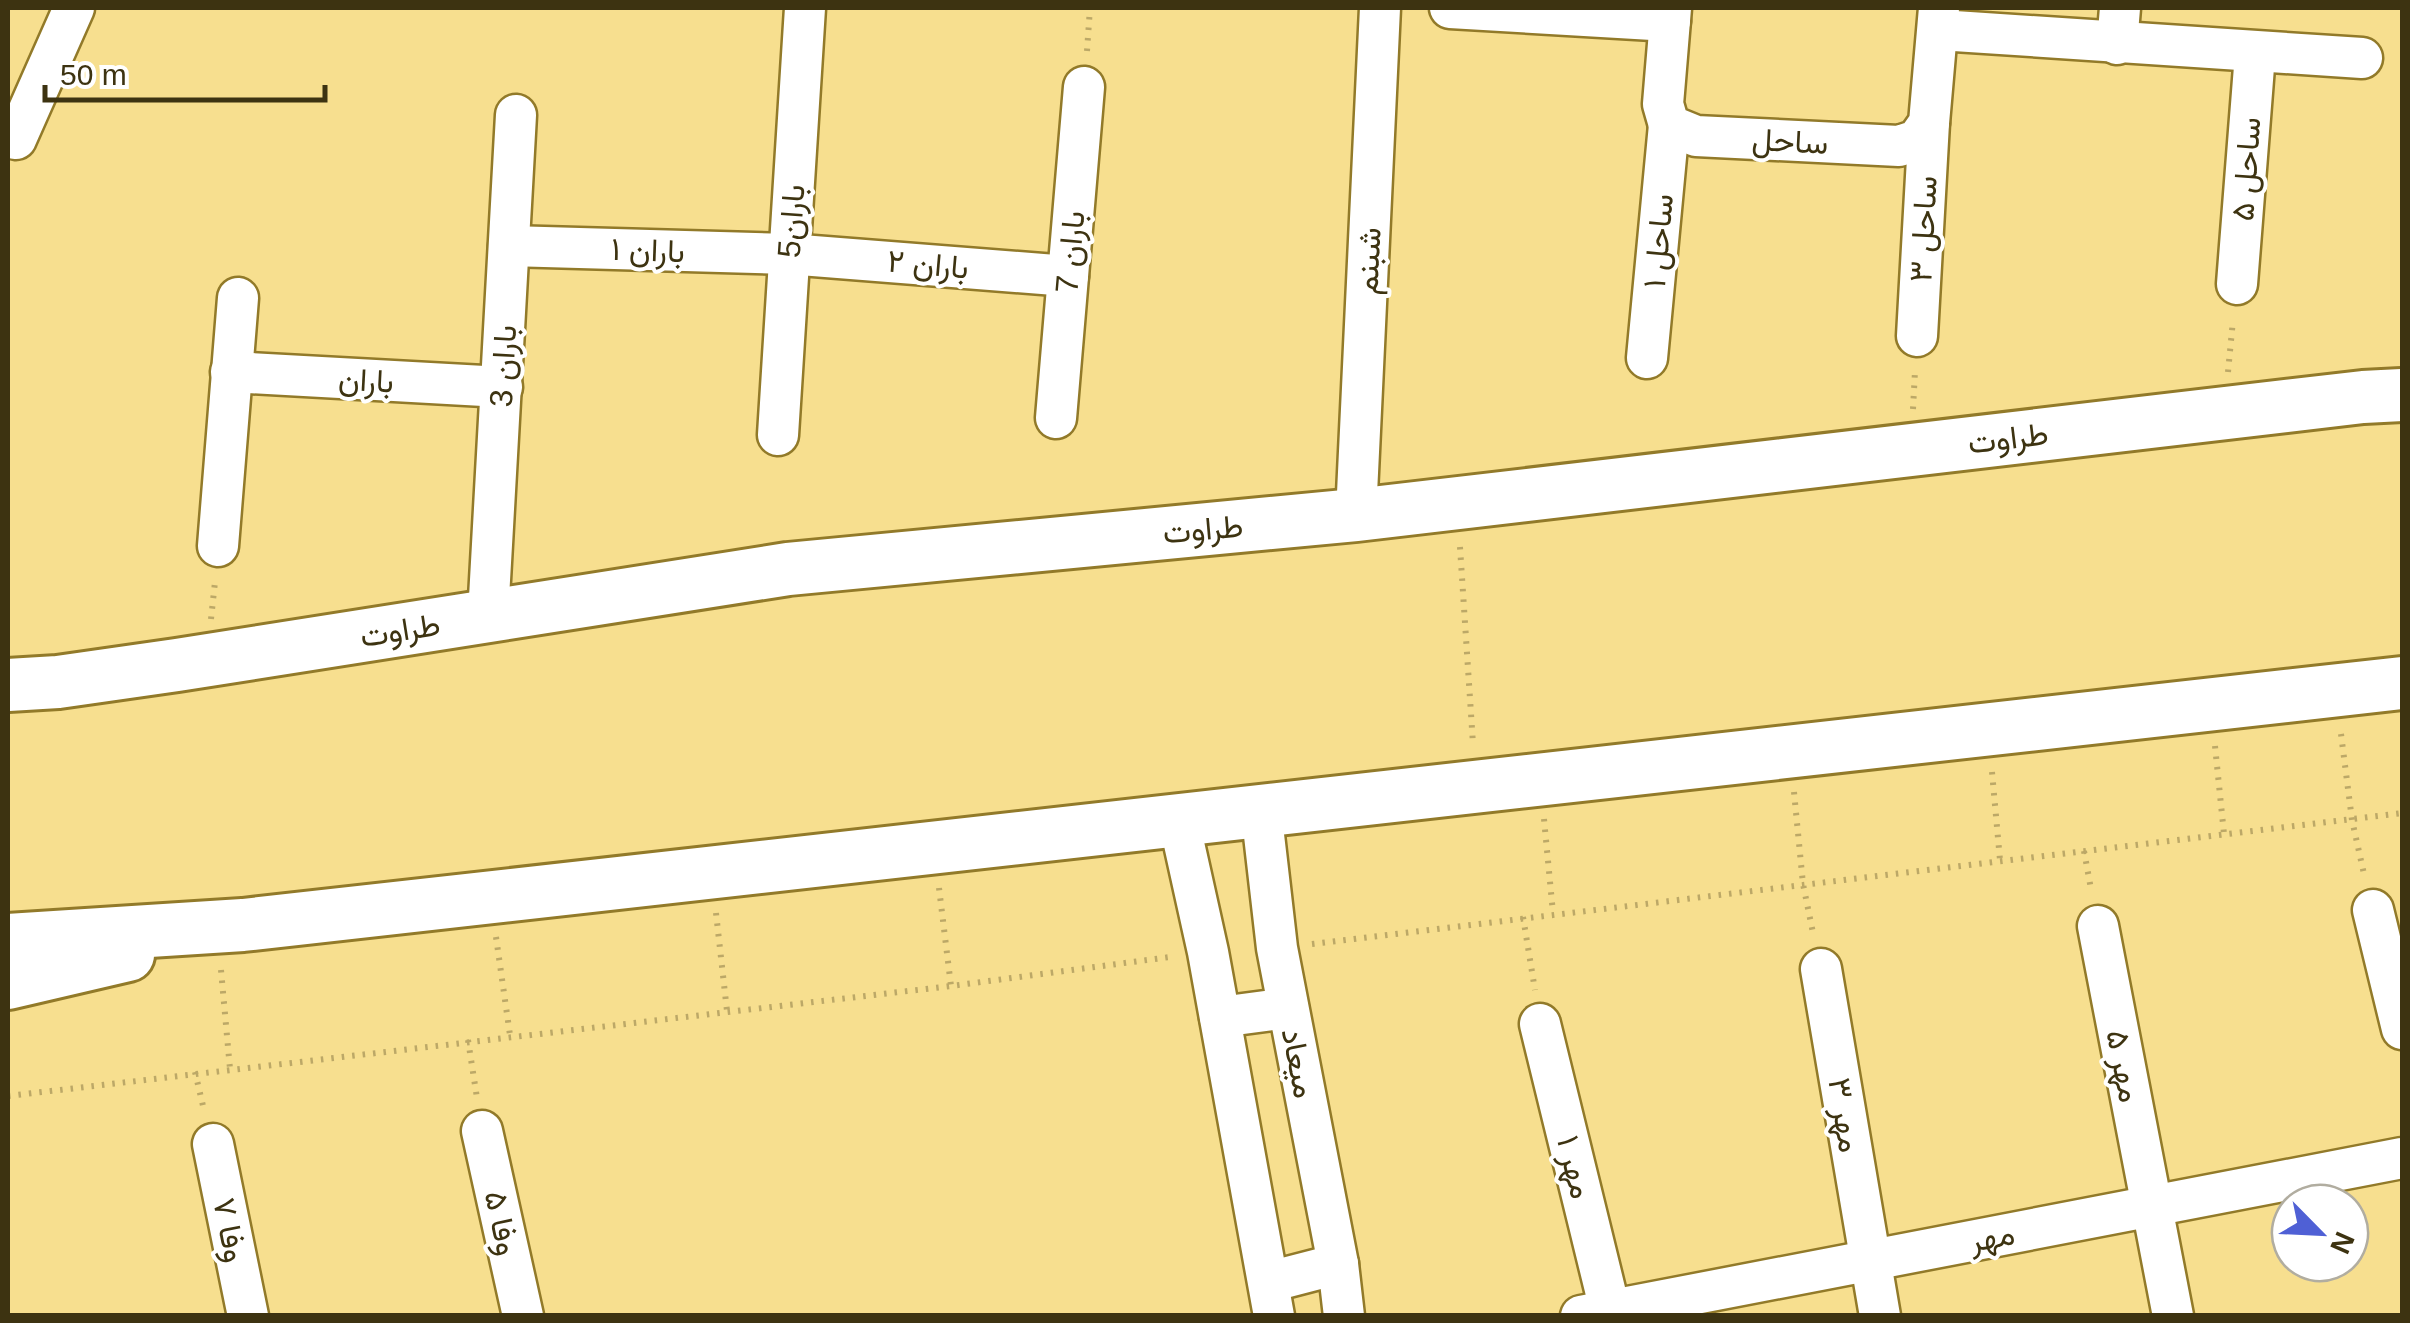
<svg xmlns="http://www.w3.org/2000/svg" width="2410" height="1323" viewBox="0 0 2410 1323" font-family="Helvetica,Vazirmatn,sans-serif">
<rect width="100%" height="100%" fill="#f7df8f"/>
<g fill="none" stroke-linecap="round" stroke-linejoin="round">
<g stroke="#927a29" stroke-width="45">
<g id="minor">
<path d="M1450,8L1670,21"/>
<path d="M1671,8L1663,104L1669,125L1696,136L1899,146L1917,140L1929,123L1939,8"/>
<path d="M1939,30L2362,58"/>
<path d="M2117,44L2120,8"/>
<path d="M8,135L16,139L74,8"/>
<path d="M509,246L788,254L1068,276"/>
<path d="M2237,284L2255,54"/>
<path d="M1917,336L1929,123"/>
<path d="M1647,358L1669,125"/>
<path d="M231,372L502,387"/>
<path d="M1056,418L1084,87"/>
<path d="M778,435L805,8"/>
<path d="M1356,515L1380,8"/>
<path d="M218,546L238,298"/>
<path d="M488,616L516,115"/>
<path d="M1261,809L1277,948L1338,1264L1344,1316"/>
<path d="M1179,821L1208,952L1274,1316"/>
<path d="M2373,910L2402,1029"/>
<path d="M2098,926L2173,1316"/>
<path d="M1821,969L1880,1316"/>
<path d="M1220,1017L1288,1008"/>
<path d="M1540,1024L1610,1310"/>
<path d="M482,1131L523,1316"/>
<path d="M213,1144L248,1316"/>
<path d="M1269,1282L1338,1264"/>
<path d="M1581,1316L2402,1158"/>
</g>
</g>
<g stroke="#927a29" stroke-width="58">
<g id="major">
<path d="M8,685L58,682L177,665L788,569L1356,515L2363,397L2402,395"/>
<path d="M8,940L243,925L2402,683"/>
<path d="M8,983L128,955"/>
</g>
</g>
<g stroke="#bca867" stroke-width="6" stroke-dasharray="2.5 8" stroke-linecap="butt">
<path d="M1087,51L1090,8"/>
<path d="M2228,372L2233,320"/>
<path d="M1913,409L1915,371"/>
<path d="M1460,547L1473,744"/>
<path d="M211,619L215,582"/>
<path d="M2341,734L2352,820L2364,874"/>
<path d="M2215,746L2224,834"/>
<path d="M1992,772L2000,860"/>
<path d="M1794,792L1803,884L1813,933"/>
<path d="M1544,819L1553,913"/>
<path d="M2084,851L2091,889"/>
<path d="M939,888L951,986"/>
<path d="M716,913L727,1011"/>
<path d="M1523,917L1535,990"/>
<path d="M496,937L510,1035"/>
<path d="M1312,944L2402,813"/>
<path d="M221,970L230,1069"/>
<path d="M468,1040L477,1098"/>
<path d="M195,1072L204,1110"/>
<path d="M8,1096L951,986L1170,957"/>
</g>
<use href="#minor" stroke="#fff" stroke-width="40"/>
<use href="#major" stroke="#fff" stroke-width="52"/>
</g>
<g text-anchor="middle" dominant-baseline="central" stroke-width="8" stroke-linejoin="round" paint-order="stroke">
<g font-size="32" fill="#3d3311" stroke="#fff">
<text transform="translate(1790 141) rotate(3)">ساحل</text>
<text transform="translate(2246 169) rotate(-86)">ساحل ۵</text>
<text transform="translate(791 221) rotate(-86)">باران5</text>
<text transform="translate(1923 229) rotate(-87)">ساحل ۳</text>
<text transform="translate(1658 241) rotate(-85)">ساحل ۱</text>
<text transform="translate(648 250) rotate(2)">باران ۱</text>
<text transform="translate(1070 252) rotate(-85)">باران 7</text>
<text transform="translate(1368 261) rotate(-87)">شبنم</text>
<text transform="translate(928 264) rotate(5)">باران ۲</text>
<text transform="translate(503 366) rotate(-87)">باران 3</text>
<text transform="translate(366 380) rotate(3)">باران</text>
<text transform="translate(2008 438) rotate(-7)">طراوت</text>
<text transform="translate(1203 529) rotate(-5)">طراوت</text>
<text transform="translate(400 630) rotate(-9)">طراوت</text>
<text transform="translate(1299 1063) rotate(79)">میعاد</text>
<text transform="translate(2124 1066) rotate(79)">مهر ۵</text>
<text transform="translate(1845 1115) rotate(81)">مهر ۳</text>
<text transform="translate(1575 1167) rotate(76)">مهر ۱</text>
<text transform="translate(502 1223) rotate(78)">وفا ۵</text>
<text transform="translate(230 1230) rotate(79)">وفا ۷</text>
<text transform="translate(1992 1237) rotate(-11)">مهر</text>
</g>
</g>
<rect width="2410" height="1323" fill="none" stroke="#3d3311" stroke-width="20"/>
<g transform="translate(2320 1233) rotate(114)"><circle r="48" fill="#ffffff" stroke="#b1ada0" stroke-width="2.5"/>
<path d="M0-8L18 38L0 25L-18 38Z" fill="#4f60d5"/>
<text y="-15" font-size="28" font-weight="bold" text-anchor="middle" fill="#3d3311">N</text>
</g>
<path d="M45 85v15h280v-15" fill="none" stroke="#3d3311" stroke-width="5"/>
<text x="60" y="85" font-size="30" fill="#3d3311" stroke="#ffffff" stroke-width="8" paint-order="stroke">50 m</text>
</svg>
